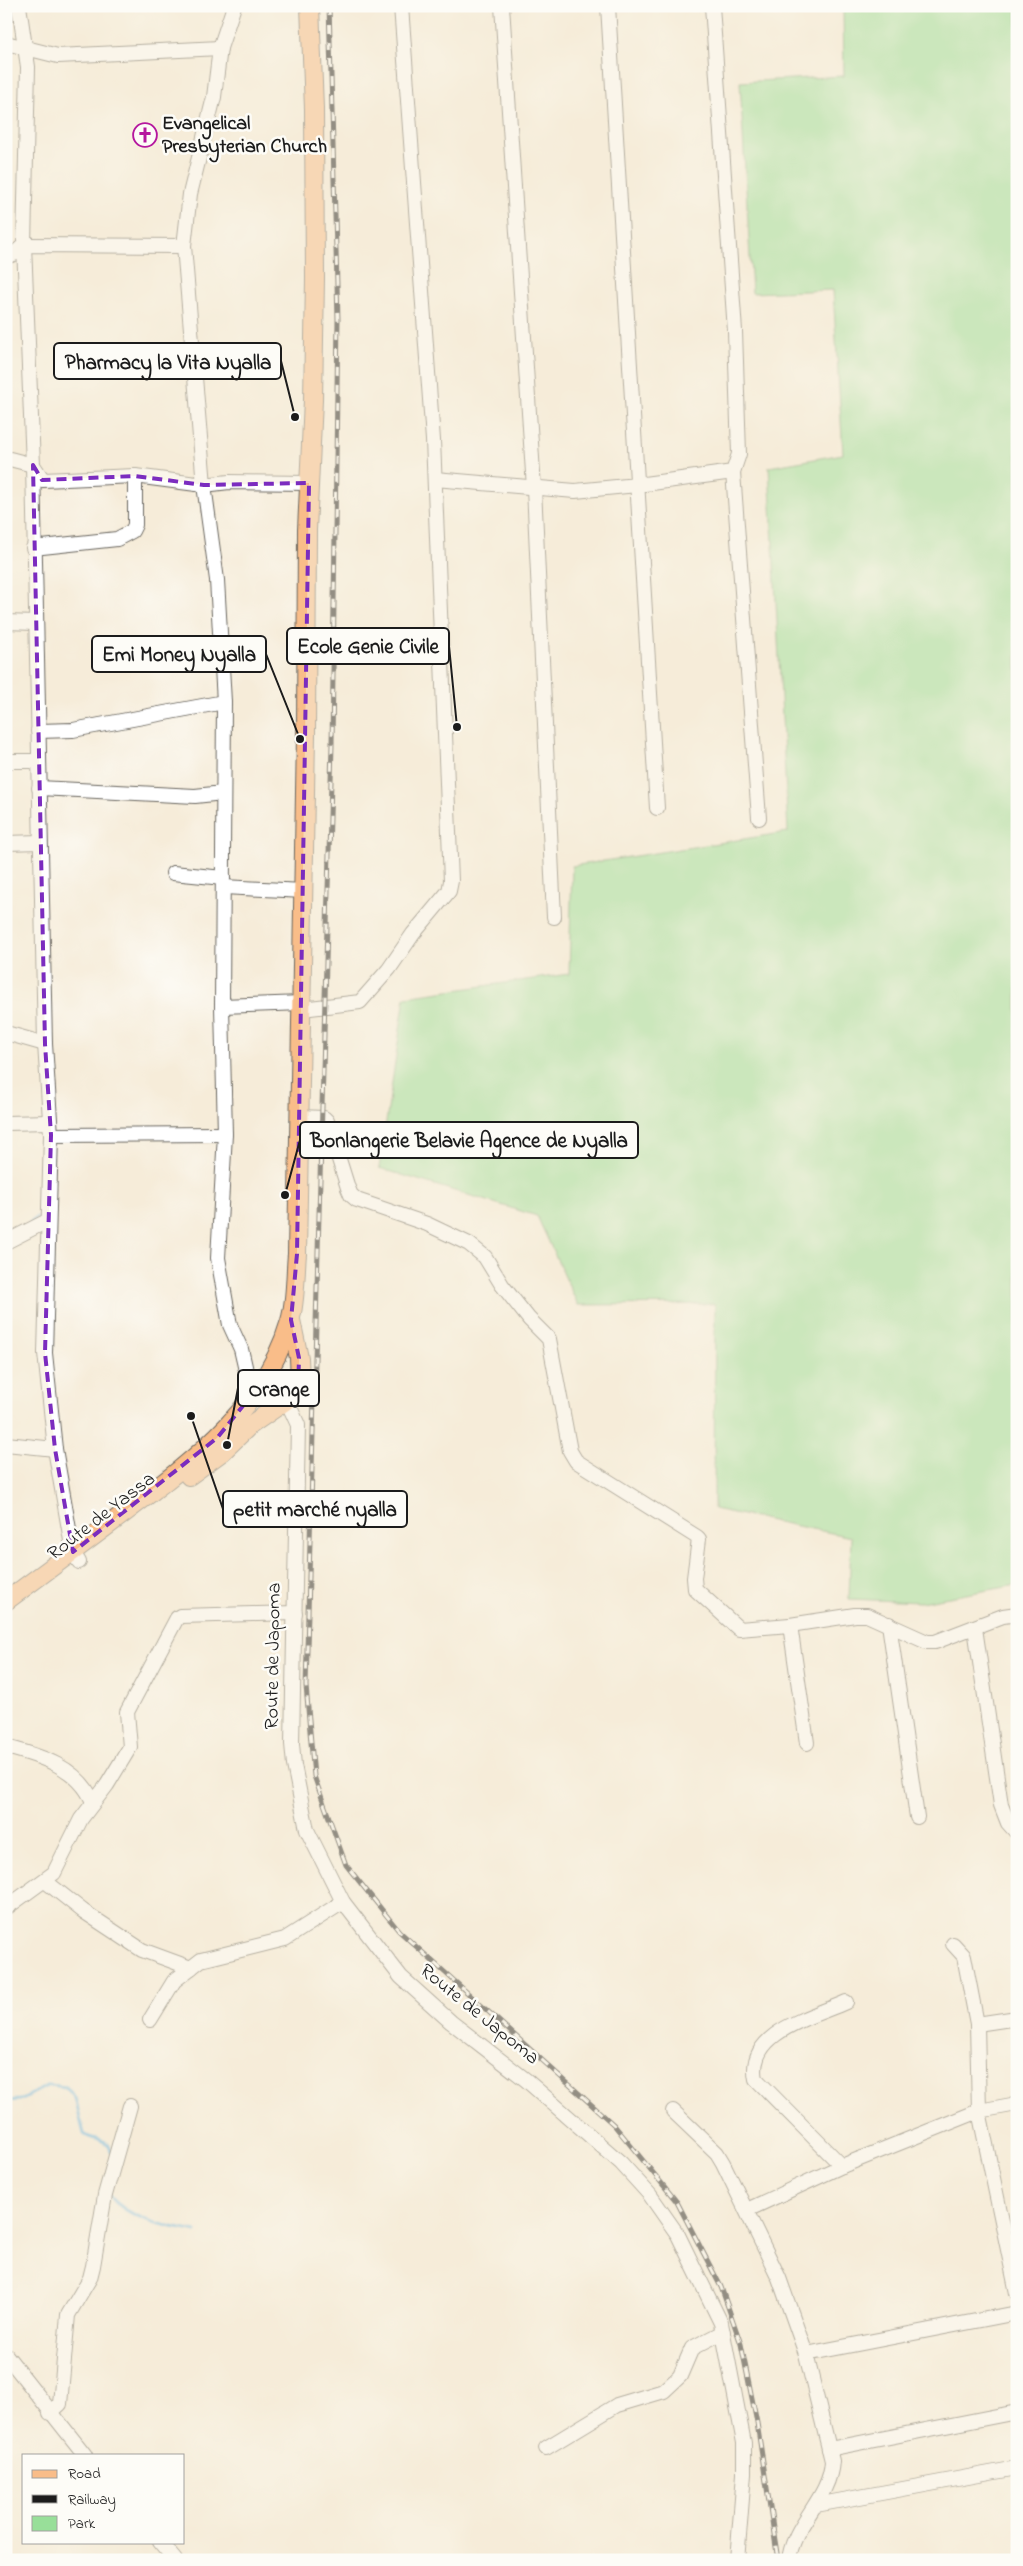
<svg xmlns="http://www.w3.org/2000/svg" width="1023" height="2566" viewBox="0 0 1023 2566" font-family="'Indie Flower',sans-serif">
<rect width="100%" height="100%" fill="#fdfcf7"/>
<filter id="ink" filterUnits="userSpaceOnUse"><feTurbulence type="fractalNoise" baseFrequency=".02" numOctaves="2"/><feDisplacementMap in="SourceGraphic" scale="10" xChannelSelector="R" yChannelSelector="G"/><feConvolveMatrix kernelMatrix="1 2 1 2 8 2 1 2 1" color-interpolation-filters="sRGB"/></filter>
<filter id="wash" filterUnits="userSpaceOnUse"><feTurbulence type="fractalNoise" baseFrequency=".0096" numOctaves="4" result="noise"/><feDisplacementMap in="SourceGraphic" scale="20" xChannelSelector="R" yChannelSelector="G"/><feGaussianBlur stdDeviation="1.12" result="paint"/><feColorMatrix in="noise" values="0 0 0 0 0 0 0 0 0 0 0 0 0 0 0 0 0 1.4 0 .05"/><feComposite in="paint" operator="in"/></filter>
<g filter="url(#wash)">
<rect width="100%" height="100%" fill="#f6ecd9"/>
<path fill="#98df99" stroke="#5a7e5a" d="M843,6H1017V1585L921,1602L849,1599L851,1537L714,1509L715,1304L578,1305L537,1216L379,1168L405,997L569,974L572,866L788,832L769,467L843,454L833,290L752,293L740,82L844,76Z"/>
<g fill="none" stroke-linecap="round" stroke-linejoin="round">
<g stroke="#68b5e2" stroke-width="3">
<path d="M55,47L65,49"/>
<path d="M30,1223L37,1217"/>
<path d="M6,2101L20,2100L49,2085L66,2087L75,2098L84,2134C95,2143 108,2135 111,2152"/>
<path d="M109,2195C129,2220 166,2226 196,2232"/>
</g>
</g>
</g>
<g filter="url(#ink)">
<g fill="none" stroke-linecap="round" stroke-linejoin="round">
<g stroke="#68655e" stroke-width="16">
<g id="minor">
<path d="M19,6L28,67L24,245L33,465L45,1044L51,1135L45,1353L55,1449L73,1552L79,1562"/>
<path d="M234,6L220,48L214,97L190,194L184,246L204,485L217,580L224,702L222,1006L225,1134L218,1258L230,1325L241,1349L247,1375L251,1380L280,1395L287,1401L298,1425L292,1744L294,1765L307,1830L343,1902L401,1977L451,2022L526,2080L621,2163L650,2195L678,2235L721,2323L744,2443V2474L737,2560"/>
<path d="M502,6L534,488L554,917"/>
<path d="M608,6L657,808"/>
<path d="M6,43L58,56L220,48"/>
<path d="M6,257L14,254L24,245L184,246"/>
<path d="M6,458L33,465L43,480L135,476L204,485L229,482L309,483"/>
<path d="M733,472L759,818"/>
<path d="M435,479L575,491L637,485L733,472L739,454L735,331L712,6"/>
<path d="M33,548L117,539L132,531L135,525V476"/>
<path d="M6,622L35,623"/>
<path d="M38,731L73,730L224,702"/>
<path d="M6,761H39"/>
<path d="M39,788L195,796L223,793"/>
<path d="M6,843L40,842"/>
<path d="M173,873L223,878"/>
<path d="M223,887L304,891"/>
<path d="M222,1006L302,1003"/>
<path d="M302,1009L360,1002L389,969L413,934L449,891L451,881L433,440L401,6"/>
<path d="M6,1033L45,1044"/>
<path d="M300,1117L324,1118L327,1121L348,1188L351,1195L357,1200L427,1224L469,1244L485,1257L502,1285L529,1319L549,1339L570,1451L576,1461L697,1537L699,1539L694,1578L695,1589L739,1629L790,1625L855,1615H867L927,1642H935L1003,1616L1017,1614"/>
<path d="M6,1123L50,1122"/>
<path d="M51,1135L225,1134"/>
<path d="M6,1242L47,1221"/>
<path d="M6,1444L55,1449"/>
<path d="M889,1624L917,1817"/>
<path d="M790,1625L807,1743"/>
<path d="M975,1628L1001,1805L1008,1823L1017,1833"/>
<path d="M6,1747C41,1756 78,1767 93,1802"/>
<path d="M45,1881L83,1911L142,1950L191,1968"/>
<path d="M6,1908L54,1873L81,1819L107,1785L130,1747L127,1712L177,1618L180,1616L295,1613"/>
<path d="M953,1944L964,1956L977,2024L979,2111L1017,2293"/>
<path d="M150,2020L174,1981L201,1960L285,1939L343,1902"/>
<path d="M977,2024L1017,2018"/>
<path d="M673,2111L717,2153L723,2163L779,2278L806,2354L832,2461C830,2499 793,2523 789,2560"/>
<path d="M842,2166L756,2079C746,2032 813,2017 846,2002"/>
<path d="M747,2210L842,2166L979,2111L1017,2104"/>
<path d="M806,2354L1017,2313"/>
<path d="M6,2355L85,2455"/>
<path d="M50,2413L60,2404L68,2315L90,2278L93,2266L105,2195L130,2106"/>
<path d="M546,2448L617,2405L664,2391L680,2376L692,2348L723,2332"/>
<path d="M829,2449L1017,2412"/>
<path d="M816,2505L1017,2468"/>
<path d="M160,2542L175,2560"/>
</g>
</g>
<g stroke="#68655e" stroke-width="20">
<g id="major">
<path d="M189,1476L222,1452L249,1426L294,1395L300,1379L299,1358L291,1320"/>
<path d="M6,1601C48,1570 90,1539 131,1508C196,1458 266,1405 290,1321C296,1301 295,1275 297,1254L306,735L307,530L313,400L315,278L314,109L310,6"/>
</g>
</g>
<use href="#minor" stroke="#fff" stroke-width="14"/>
<use href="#major" stroke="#f9bd89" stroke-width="18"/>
<g stroke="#1c1c1c" stroke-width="5">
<path id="rail" d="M329,6L338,319L332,745L306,1686L314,1776L346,1865L399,1931L614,2125L677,2202L721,2287L741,2344L757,2423L778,2560"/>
</g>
<use href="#rail" stroke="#fdfcf7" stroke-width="3" stroke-dasharray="9" stroke-linecap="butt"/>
</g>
</g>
<path d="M0 0H1023V2566H0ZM33,465L42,480L135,476L204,485L309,483L297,1254L291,1320L299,1358L298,1389L287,1401L260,1385L217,1438L73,1552L55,1449L45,1353L51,1135L45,1044Z" fill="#f6ecd9" fill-opacity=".55" fill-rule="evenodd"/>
<path fill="none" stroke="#7b2cbf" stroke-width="4" stroke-dasharray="10 6" stroke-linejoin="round" d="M33,465L42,480L135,476L204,485L309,483L297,1254L291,1320L299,1358L298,1389L287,1401L260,1385L217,1438L73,1552L55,1449L45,1353L51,1135L45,1044Z"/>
<defs>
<g id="church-ring" transform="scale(1.25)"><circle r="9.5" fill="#fdfcf7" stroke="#b5179e" stroke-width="1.5"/><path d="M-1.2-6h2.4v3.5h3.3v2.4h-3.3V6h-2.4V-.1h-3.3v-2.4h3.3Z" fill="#b5179e"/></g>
</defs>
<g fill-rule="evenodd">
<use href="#church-ring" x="145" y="135"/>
</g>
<g text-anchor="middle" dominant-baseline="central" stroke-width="5" stroke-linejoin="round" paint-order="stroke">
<g font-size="20" font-weight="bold" fill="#1c1c1c" stroke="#fdfcf7" text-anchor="start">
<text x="162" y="124">Evangelical<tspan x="162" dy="23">Presbyterian Church</tspan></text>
</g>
<g font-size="20" fill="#1c1c1c" stroke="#fdfcf7">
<text transform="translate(102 1517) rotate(-38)">Route de Yassa</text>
<text transform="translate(274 1656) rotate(-89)">Route de Japoma</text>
<text transform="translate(479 2015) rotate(39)">Route de Japoma</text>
</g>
</g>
<path fill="none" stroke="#1c1c1c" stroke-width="2" d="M295 417L281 361M457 727L449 646M300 739L266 654M285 1195L300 1140M227 1445L238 1388M191 1416L223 1509"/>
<g fill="#1c1c1c" stroke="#fdfcf7" stroke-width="2">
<circle cx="295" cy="417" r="5"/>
<circle cx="457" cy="727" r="5"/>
<circle cx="300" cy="739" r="5"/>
<circle cx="285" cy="1195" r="5"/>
<circle cx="227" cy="1445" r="5"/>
<circle cx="191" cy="1416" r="5"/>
</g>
<g fill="#fdfcf7" stroke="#1c1c1c" stroke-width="2">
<rect x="54" y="343" width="227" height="36" rx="5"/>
<rect x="287" y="628" width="162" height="36" rx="5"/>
<rect x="92" y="636" width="174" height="36" rx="5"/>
<rect x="300" y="1122" width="338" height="36" rx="5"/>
<rect x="238" y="1370" width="81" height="36" rx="5"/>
<rect x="223" y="1491" width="184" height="36" rx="5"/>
</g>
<g font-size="21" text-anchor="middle" font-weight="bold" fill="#1c1c1c">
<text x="168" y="369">Pharmacy la Vita Nyalla</text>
<text x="368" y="653">Ecole Genie Civile</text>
<text x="179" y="661">Emi Money Nyalla</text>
<text x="469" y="1147">Bonlangerie Belavie Agence de Nyalla</text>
<text x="279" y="1396">Orange</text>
<text x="315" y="1516">petit marché nyalla</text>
</g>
<rect width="1023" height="2566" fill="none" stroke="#fdfcf7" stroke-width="25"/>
<rect x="22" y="2454" width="162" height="90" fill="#fdfcf7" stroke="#a3a29f"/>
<rect x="32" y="2470" width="25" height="8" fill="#f9bd89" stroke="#a3a29f"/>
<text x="68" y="2478" font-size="15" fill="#1c1c1c">Road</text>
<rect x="32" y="2495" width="25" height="8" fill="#1c1c1c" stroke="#a3a29f"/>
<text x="68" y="2504" font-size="15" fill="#1c1c1c">Railway</text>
<rect x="32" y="2516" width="25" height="15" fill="#98df99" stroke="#a3a29f"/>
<text x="68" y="2528" font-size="15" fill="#1c1c1c">Park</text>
</svg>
